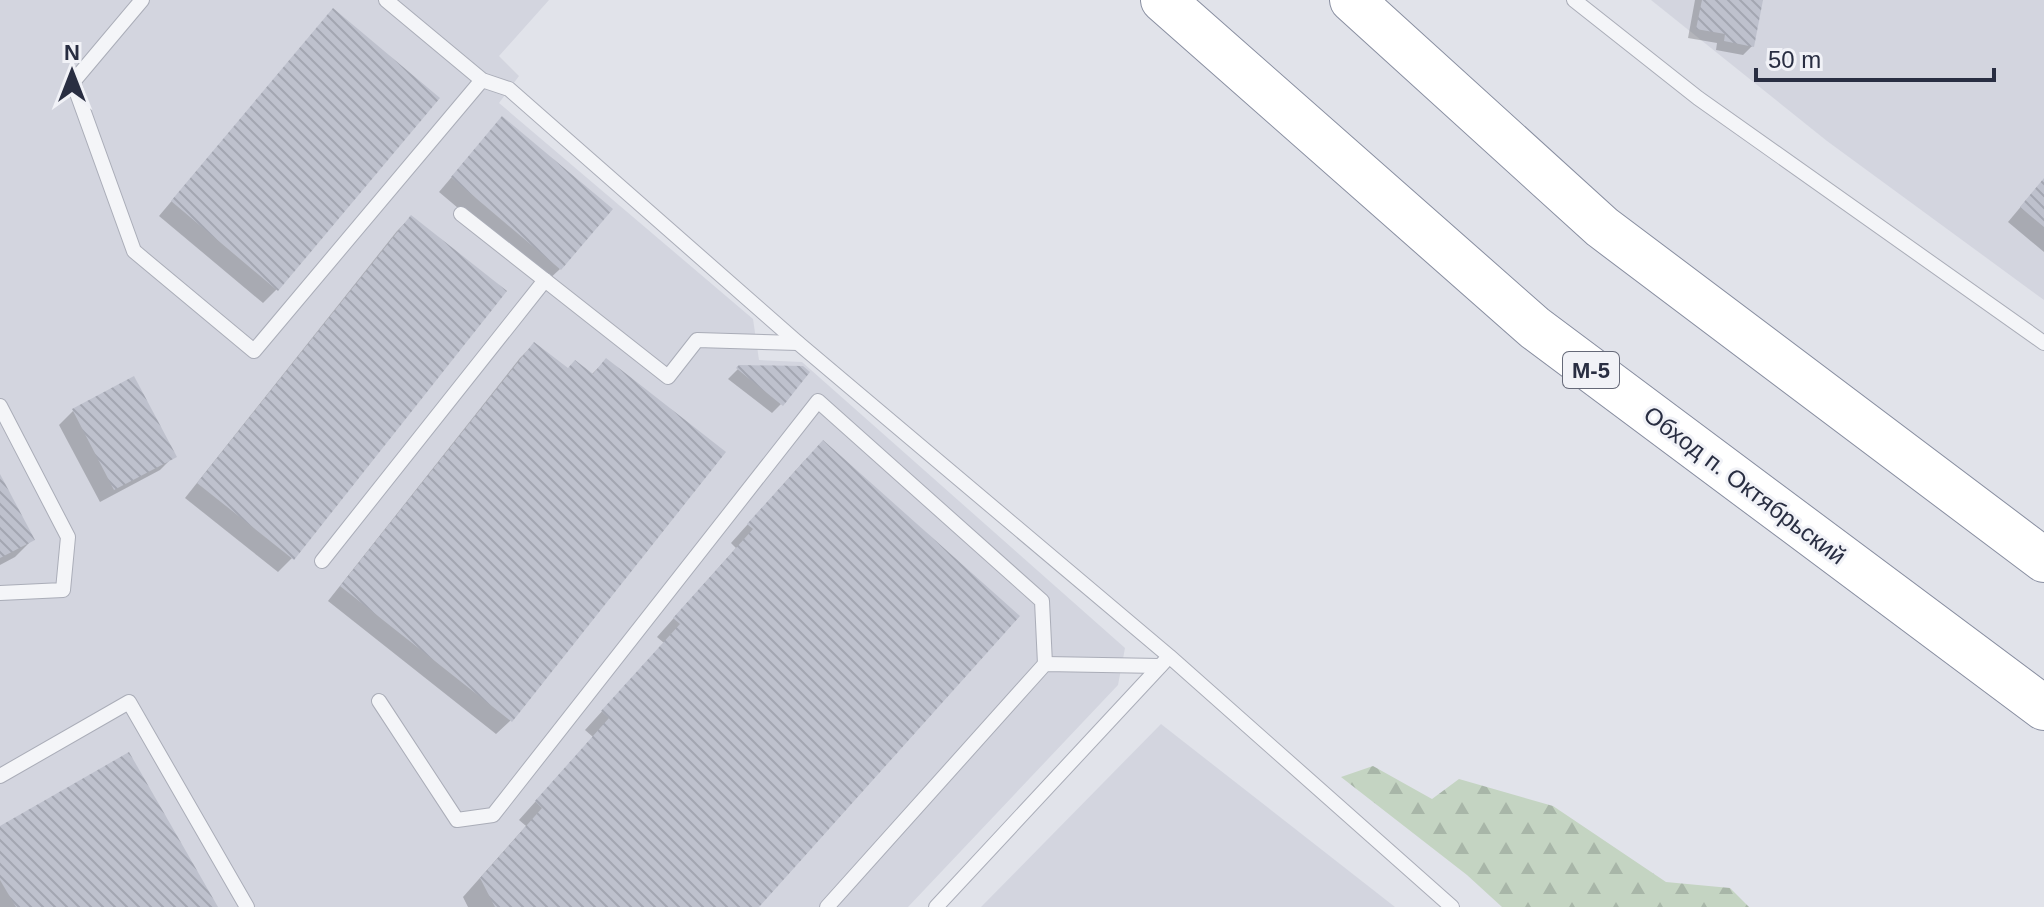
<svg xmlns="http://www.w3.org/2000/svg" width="2044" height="907" viewBox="0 0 2044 907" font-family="Arial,sans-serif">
<defs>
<pattern id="forest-firs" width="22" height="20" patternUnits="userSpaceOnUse" patternTransform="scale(2)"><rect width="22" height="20" fill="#c4d4c2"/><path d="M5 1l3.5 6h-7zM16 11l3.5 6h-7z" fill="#a8b6a8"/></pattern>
<pattern id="building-back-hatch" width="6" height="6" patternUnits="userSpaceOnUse" patternTransform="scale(2)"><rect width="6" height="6" fill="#bec1cd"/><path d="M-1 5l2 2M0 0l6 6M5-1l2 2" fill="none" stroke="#a3a6b1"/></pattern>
</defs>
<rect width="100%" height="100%" fill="#e1e3ea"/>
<g fill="#d3d5df">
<path d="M0,0H549L499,56L519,76L499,103L753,319L759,360L802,362L1125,648L1118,685L908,907H0Z"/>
<path d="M1651,0H2044V300L1827,141Z"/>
<path d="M1161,724L1395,907H981Z"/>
</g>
<path fill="url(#forest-firs)" d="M1373,766L1432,799L1459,779L1553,806L1666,882L1730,888L1749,907H1502L1467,875L1341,777Z"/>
<g fill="#0003">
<path d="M1695,0H1761L1752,46L1743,55L1716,50L1717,43L1688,38Z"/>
<path d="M320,25L277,289L263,303L159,216Z"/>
<path d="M489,133L560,269L546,282L439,192Z"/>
<path d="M2044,179V252L2008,222Z"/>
<path d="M411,217L504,291L292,558L278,572L185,498L397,231Z"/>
<path d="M534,344L567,370L591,375L606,360L723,453L510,721L496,734L328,601L520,358Z"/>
<path d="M740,367L781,404L772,413L728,379Z"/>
<path d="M134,379L174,456L160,470L100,502L59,425L73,411Z"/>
<path d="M805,460L756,907H468L463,897L526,826L519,820L593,737L585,730L664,643L657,637L736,548L731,543Z"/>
<path d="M0,478L33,539L15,557L0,565Z"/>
<path d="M0,828L216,907H0Z"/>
</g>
<g fill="url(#building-back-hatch)">
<path d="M1702,0H1763L1754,47L1724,41L1725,34L1696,29Z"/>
<path d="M333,8L440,98L278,291L171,201Z"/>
<path d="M502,116L613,209L561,270L451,177Z"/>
<path d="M2044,178V227L2020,207Z"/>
<path d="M411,215L507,291L294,560L197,483Z"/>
<path d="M534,342L568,368L575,360L593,374L606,358L726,452L512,722L340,586Z"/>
<path d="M739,365L803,366L810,372L783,406L736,368Z"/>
<path d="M134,376L177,457L114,490L72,409Z"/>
<path d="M823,440L1020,616L759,907H495L480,878L542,808L535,801L609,718L601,711L680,624L673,618L753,529L747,524Z"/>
<path d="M0,474L35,540L0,558Z"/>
<path d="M129,752L218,907H16L0,880V826Z"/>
</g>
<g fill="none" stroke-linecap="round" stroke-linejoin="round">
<g stroke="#aaadb8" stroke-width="16">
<g id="service">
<path d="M142,0L73,82L134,251L254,351L482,80"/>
<path d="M386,0L482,80L509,89L798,343L1169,656L1452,907"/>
<path d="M1574,0L1698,98L2044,343"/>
<path d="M461,214L668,377L697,340L798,343"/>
<path d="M0,406L68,537L63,590L0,593"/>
<path d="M322,561L545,280"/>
<path d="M379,701L457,820L493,815L818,401L1042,601L1045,664"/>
<path d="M0,776L129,702L247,907"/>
<path d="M827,907L1045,664L1160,666"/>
<path d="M936,907L1164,662"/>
</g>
</g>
<g stroke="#888ea0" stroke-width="46">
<g id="trunk">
<path d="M1163,0L1535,328L2044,708"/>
<path d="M1352,0L1602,227L2044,560"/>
</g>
</g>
<use href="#service" stroke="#f4f5f8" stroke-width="14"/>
<use href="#trunk" stroke="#fff" stroke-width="44"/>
</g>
<g text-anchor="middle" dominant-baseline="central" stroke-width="6" stroke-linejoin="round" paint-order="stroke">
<rect fill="#f1f2f7" stroke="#656978" stroke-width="2" x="1563" y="352" width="56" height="36" rx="6"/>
<g font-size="22" font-weight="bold" fill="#292e42">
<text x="1591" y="370">М-5</text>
</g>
<g font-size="24" fill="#292e42" stroke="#f1f2f7">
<text transform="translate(1745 485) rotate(37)">Обход п. Октябрьский</text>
</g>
</g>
<g transform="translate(72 72)" stroke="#f1f2f7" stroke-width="6" paint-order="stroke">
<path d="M0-6L14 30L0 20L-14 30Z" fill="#292e42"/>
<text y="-12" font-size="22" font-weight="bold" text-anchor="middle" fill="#292e42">N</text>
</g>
<path d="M1756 68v12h238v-12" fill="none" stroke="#292e42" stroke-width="4"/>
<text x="1768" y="68" font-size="24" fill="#292e42" stroke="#f1f2f7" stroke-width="6" paint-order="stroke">50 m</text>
</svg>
